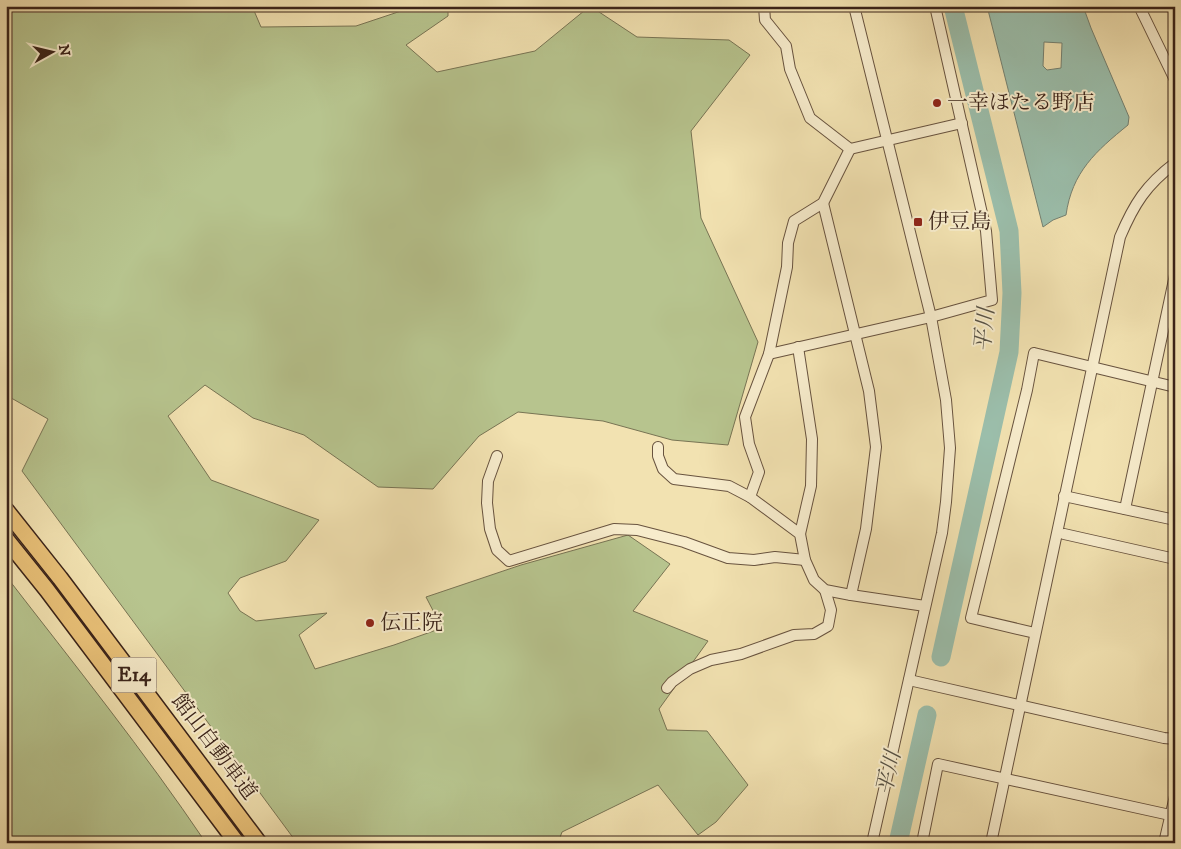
<svg xmlns="http://www.w3.org/2000/svg" width="1181" height="849" viewBox="0 0 1181 849" font-family="'IM FELL DW Pica','Noto Serif JP',serif">
<rect width="100%" height="100%" fill="#f2e2b1"/>
<filter id="stains"><feTurbulence type="fractalNoise" baseFrequency=".004" numOctaves="4"/><feColorMatrix values="0 0 0 0 .2 0 0 0 0 .09 0 0 0 0 .02 0 0 0 .5 -.17"/></filter>
<radialGradient id="worn" r=".72"><stop offset=".6" stop-color="#630" stop-opacity="0"/><stop offset="1" stop-color="#630" stop-opacity=".3"/></radialGradient>
<g fill="#b7c48e" stroke="#787454">
<path d="M6,6H252L261,27L356,26L416,6H448V16L406,45L437,72L535,51L590,6L637,37L729,40L750,55L691,131L701,218L758,342L728,445L672,440L603,421L518,412L479,436L433,489L378,487L304,435L253,418L205,385L168,416L211,480L319,520L286,561L240,578L228,593L240,611L256,621L327,613L299,635L315,669L394,645L442,628L426,597L521,565L628,535L670,564L633,611L708,641L659,709L667,730L707,731L748,785L716,822L698,835L658,785L562,832L558,843H297L22,471L48,419L6,395Z"/>
<path d="M6,576C74,664 144,751 206,843H6Z"/>
</g>
<path fill="#9bbeab" stroke="#748071" fill-rule="evenodd" d="M987,6H1083L1091,28L1129,117L1128,125C1096,151 1072,172 1066,215L1053,220L1043,227ZM1044,42L1062,43L1061,68L1047,70L1043,66Z"/>
<g fill="none" stroke-linecap="round" stroke-linejoin="round">
<g stroke="#9bbeab" stroke-width="19">
<path d="M941,657L1009,352L1012,293L1009,231L953,6"/>
<path d="M898,843L927,715"/>
</g>
<g stroke="#68533f" stroke-width="12">
<g id="minor">
<path d="M764,6L765,20L786,46L790,69L810,118L850,149"/>
<path d="M854,6L931,317L946,400L950,448L946,502L942,533L872,843"/>
<path d="M1139,6L1175,80"/>
<path d="M850,149L823,203L794,221L788,243L787,267L769,354L745,417L749,444L759,472L750,497L800,534L805,560L814,580L825,590L851,595L925,606"/>
<path d="M850,149L962,123"/>
<path d="M823,203L869,391L876,447L866,529L851,595"/>
<path d="M798,347L812,439L811,486L800,534"/>
<path d="M769,354L931,317L992,300L986,231L935,6"/>
<path d="M658,447V456L663,469L674,479L729,486L750,497"/>
<path d="M497,456L488,481L487,503L490,529L497,550L509,561L614,529L637,530L684,542L728,558L754,560L775,557L805,560"/>
<path d="M1064,496L1175,520"/>
<path d="M1125,509L1175,275"/>
<path d="M1064,534L1175,559"/>
<path d="M1035,633L971,618L1027,390L1034,353L1175,387"/>
<path d="M909,680L1164,738L1175,739"/>
<path d="M667,688L672,682L690,669L711,660L741,654L794,635L814,634L828,626L831,610L825,590"/>
<path d="M922,843L938,764L1170,815"/>
<path d="M991,843L1120,237C1134,204 1146,185 1175,163"/>
<path d="M1164,843L1175,796"/>
</g>
</g>
<g stroke="#3a2319" stroke-width="18">
<g id="highway">
<path d="M6,510L60,578L259,843"/>
<path d="M6,539L47,590L237,843"/>
</g>
</g>
<use href="#minor" stroke="#f7eccc" stroke-width="10"/>
<use href="#highway" stroke="#e9c178" stroke-width="15"/>
</g>
<g fill="#8f2418" stroke="#f7eccc" stroke-width="2">
<circle cx="937" cy="103" r="5"/>
<rect x="913" y="217" width="10" height="10" rx="2.5"/>
<circle cx="370" cy="623" r="5"/>
</g>
<g text-anchor="middle" dominant-baseline="central" stroke-width="4" stroke-linejoin="round" paint-order="stroke">
<rect fill="#f7eccc" stroke="#735f4f" stroke-width="1" x="111.5" y="657.5" width="45" height="35" rx="4"/>
<g font-size="20" font-weight="bold" fill="#3a2319">
<text x="134" y="675">E14</text>
</g>
<g font-size="21" fill="#3a2319" stroke="#f7eccc" text-anchor="start">
<text x="947" y="103">一幸ほたる野店</text>
<text x="928" y="222">伊豆島</text>
<text x="380" y="623">伝正院</text>
</g>
<g font-size="21" fill="#3a2319" stroke="#f7eccc">
<text transform="translate(214 747) rotate(53)">館山自動車道</text>
</g>
<g font-size="22" font-style="italic" fill="#575245" stroke="#f7eccc">
<text transform="translate(985 330) rotate(-85)">平川</text>
<text transform="translate(889 773) rotate(-77)">平川</text>
</g>
</g>
<rect width="1181" height="849" fill="none" stroke="#f2e2b1" stroke-width="25"/>
<rect x="8" y="8" width="1166" height="834" fill="none" stroke="#3a2319" stroke-width="2.5"/>
<rect x="12" y="12" width="1156" height="824" fill="none" stroke="#3a2319"/>
<g transform="translate(52 52) rotate(82)" stroke="#f7eccc" stroke-width="4" paint-order="stroke">
<path d="M0-4L9 19L0 12L-9 19Z" fill="#3a2319"/>
<text y="-8" font-size="14" font-weight="bold" text-anchor="middle" fill="#3a2319">N</text>
</g>
<rect width="100%" height="100%" filter="url(#stains)"/>
<rect width="100%" height="100%" fill="url(#worn)"/>
</svg>
